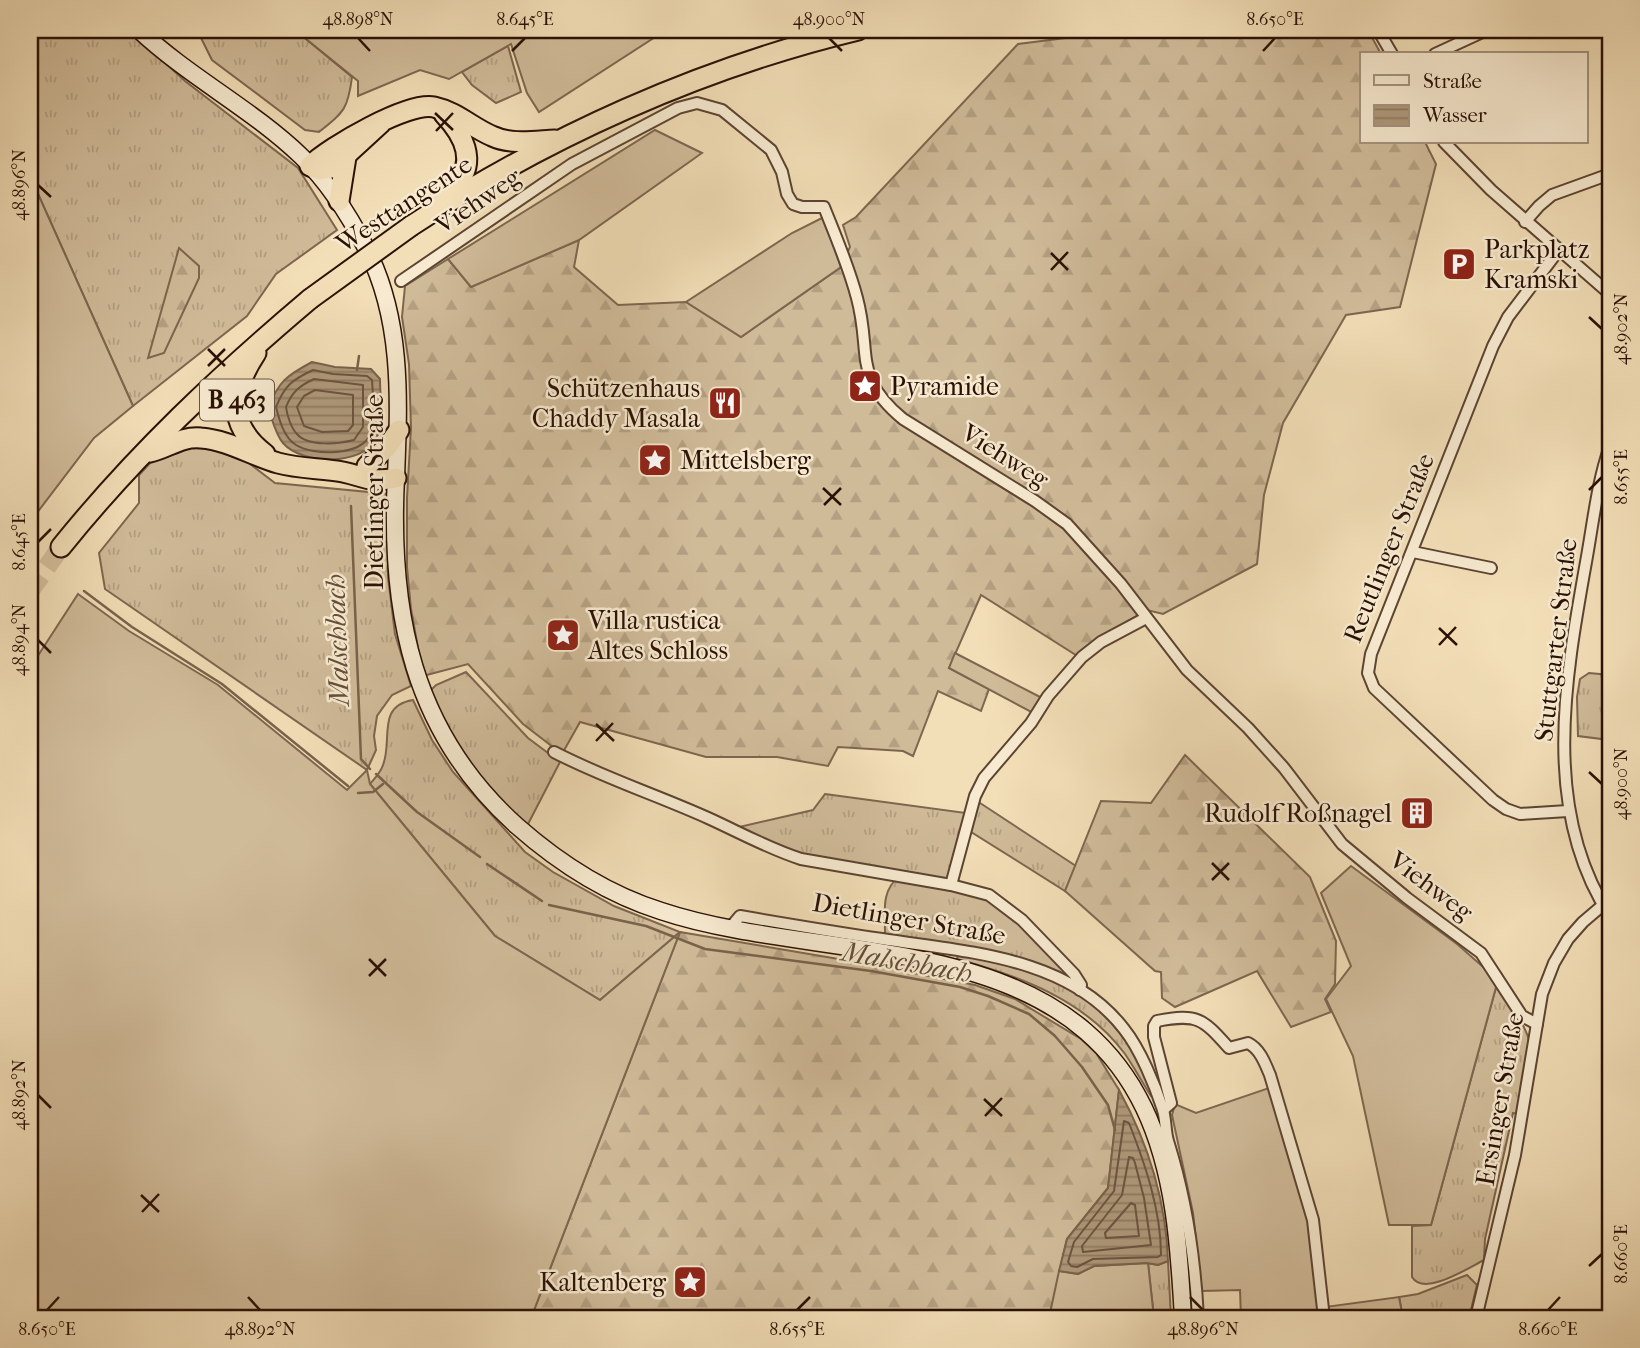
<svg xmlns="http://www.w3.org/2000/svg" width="1640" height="1348" viewBox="0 0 1640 1348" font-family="'IM FELL French Canon',serif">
<defs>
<pattern id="grass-tufts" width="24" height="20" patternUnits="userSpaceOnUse" patternTransform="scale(1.75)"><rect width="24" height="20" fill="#d0bb99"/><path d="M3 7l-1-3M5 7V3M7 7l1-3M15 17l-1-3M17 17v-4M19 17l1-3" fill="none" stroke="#b3a082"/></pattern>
<pattern id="forest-firs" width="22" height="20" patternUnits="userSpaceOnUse" patternTransform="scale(1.75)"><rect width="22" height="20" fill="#d0bb99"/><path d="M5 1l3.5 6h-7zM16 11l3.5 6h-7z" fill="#b3a082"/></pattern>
<pattern id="water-rules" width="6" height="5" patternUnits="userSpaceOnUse" patternTransform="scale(1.75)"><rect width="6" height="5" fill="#ae987a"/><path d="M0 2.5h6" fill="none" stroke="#8e7b62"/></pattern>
</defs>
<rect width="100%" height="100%" fill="#f2deb7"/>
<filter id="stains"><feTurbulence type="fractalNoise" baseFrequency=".00286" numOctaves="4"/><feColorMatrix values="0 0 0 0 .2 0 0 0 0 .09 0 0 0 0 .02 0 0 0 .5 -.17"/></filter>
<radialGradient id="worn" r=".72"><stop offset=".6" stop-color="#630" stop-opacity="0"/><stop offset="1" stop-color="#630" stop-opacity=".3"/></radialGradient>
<g fill="url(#grass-tufts)" stroke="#7d664f" stroke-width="2">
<path d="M30,30H129L185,81L298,168L337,230L276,274L247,316L133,406L30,176Z"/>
<path d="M197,30H295L352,77C348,109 344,112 319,132L305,130L212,60Z"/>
<path d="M508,46L521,92L496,103L472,85L462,72Z"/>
<path d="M200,443L241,457L275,483L389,494L388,577L395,634L411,686L392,695L377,716L374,736L376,750L367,770L105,589L99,553L139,503V475L152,461Z"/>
<path d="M466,672L528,738L560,762L527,826C487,786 448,745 431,690L436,685Z"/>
<path d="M1589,673L1610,675V740L1578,736L1577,697L1580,679Z"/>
<path d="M413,700L432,740L453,772L525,852L553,872L614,906L680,932L600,1000L495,936L370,784C375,778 381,772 383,765C393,740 376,706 413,700Z"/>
<path d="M825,794L966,813L951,873L946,879L793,854L739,829V827L813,810Z"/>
<path d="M977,801L1076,866L1065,891L968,830Z"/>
<path d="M899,877L948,887L961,893L974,894L999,906L1064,967L1073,982L1048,968L889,938L885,933C885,912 881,890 899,877Z"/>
<path d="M958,955C1054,972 1118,998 1154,1096H1151C1142,1082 1134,1067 1125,1054C1085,1000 1020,976 957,959Z"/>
<path d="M1498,980C1504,993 1529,1031 1529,1041L1517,1114L1513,1113L1485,1239L1484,1260C1468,1268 1424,1297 1412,1277V1226L1431,1225Z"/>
<path d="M1168,1261L1171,1318H1154L1148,1263L1158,1265Z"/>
<path d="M1467,1275L1477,1285L1469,1318H1403L1399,1297L1418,1294Z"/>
</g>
<g fill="url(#forest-firs)" stroke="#7d664f" stroke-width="2">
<path d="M1129,30H1368L1381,54H1362V142H1425L1436,164L1400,307L1346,315L1283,423L1264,495L1257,564L1163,614L1147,610L1102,636L1079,657L981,595L949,668L989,689L981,711L938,691L913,756L903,751L838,747L828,766L777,757H706L580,722L562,754L523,724L468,664L423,676L411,609L407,567V498L411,428L409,364L402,317L405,286L448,259L471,287L579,240L574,267L618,305L686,302L741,337L841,267L850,247L843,225L856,217L1018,44Z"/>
<path d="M179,248L199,266V278L164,353L148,358Z"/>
<path d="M1185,755L1310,877L1336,941L1335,984L1325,999L1331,1012L1291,1027L1257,971L1175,1007L1162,998L1161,972L1155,971L1065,891L1101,801L1151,803Z"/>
<path d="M680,932L868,964L975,985L1015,999L1081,1039L1096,1053L1119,1090L1108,1188L1067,1239L1049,1318H531Z"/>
</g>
<g fill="#d0bb99" stroke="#7d664f" stroke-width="2">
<path d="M295,30H666L539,112L527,93L511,44L449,79L420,70L358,96V81Z"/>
<path d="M655,130L702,153L579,240L471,287L448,259Z"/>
<path d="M30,176L133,406L94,438L30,522Z"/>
<path d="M824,217L841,267L741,337L686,302L792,233Z"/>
<path d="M78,594L129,631L218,685L347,790L367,770L370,784L495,936L600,1000L680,932L531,1318H30V668Z"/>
<path d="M955,653L1044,699L1035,714L949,668Z"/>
<path d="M1351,866L1457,944L1498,980L1431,1225H1389L1353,1056L1326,999L1351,966L1321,893Z"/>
<path d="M1272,1087L1311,1222L1321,1318H1241L1240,1290L1202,1291L1193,1213L1172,1115L1175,1104L1196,1113Z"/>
<path d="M1148,1263L1154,1318H1049L1059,1271L1078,1274L1094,1266Z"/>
<path d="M1399,1297L1403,1318H1327L1325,1307Z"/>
</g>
<g fill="url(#water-rules)" stroke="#79624b" stroke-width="2">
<path d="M312,362L335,367L371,369L380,379C380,397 384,423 376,439C362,466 302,465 283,443C276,435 272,419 268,408C279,381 286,376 312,362Z"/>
<path d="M1119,1090C1148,1143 1166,1200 1168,1261L1158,1265L1147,1263L1094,1266L1078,1274L1059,1271L1067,1239L1108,1188Z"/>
</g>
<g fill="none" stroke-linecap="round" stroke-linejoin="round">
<g stroke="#6c5440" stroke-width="2">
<path d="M313,370L333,374L367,376L372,380C373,393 375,424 370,435C360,456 314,456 296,445C284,438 279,419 276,407C285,385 292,380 313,370Z"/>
<path d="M314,379L363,385V427L354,440C339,444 308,447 297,434C291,428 287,415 286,407C292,392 299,386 314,379Z"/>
<path d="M315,390L353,395V425L348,431L322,432L304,426L297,407L304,396Z"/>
<path d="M1124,1121L1129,1123C1145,1164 1161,1210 1161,1255L1158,1257L1093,1259L1077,1267L1071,1266L1068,1262L1074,1242L1114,1191Z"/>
<path d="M1129,1157L1133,1158L1135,1163L1144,1198L1151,1245L1083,1252L1082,1246L1122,1195Z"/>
<path d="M1131,1203L1135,1205L1139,1236L1106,1238L1105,1233Z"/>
</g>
<g stroke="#79624b" stroke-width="2.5">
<path d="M357,370L359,356"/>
<path d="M351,506L361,759L370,769"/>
<path d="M84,591L132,627L222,684L348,786"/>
<path d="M376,774L417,812L480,857"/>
<path d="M358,793L373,792L383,784"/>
<path d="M487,864L542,901"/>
<path d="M549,905L646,926L705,949L871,971L960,987L988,996L1029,1014L1055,1036L1082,1067L1108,1105L1115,1130"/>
<path d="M1159,1310L1160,1318"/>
</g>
<path stroke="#d4bf9c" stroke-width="19" stroke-dasharray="19 10" stroke-linecap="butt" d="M30,591L61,547"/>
<g stroke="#5c4432" stroke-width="14">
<g id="street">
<path d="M1378,30L1392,54"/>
<path d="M1435,54L1487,30"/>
<path d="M1444,142L1491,190L1610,294"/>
<path d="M1525,222L1539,206L1552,195L1610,174"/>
<path d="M1558,251L1508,317L1493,346L1371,654L1368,673L1374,688L1493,800L1506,809L1520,814L1568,811"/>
<path d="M401,281L572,164L678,108L697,103L722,110L771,150L782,172L787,194L793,204L802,207H824C836,237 849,267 857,298C872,353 852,377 903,419L1035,501L1067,524L1121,584L1187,670L1248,728L1284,768L1342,844L1407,898L1481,953L1522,1016L1537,1024"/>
<path d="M1610,446C1597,483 1593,524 1586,562C1565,679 1541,811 1610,916"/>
<path d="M1413,552L1491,568"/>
<path d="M554,752C604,778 657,795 708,818C739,832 767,848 801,859L951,885L989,895L1022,920L1074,974L1081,985L1080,990"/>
<path d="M951,885L975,796L984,778L1031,723L1048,696L1082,657L1101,642L1146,618"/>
<path d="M730,928L740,916C787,924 834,932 882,939C965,952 1068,956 1124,1029C1140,1049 1155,1085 1163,1110C1166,1120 1165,1131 1168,1141C1186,1198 1195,1258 1198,1318"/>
<path d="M1163,1110L1171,1103L1154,1037V1026L1157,1021C1198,1013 1203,1019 1229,1048L1248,1043C1260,1049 1265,1063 1270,1075L1313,1220L1324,1318"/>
<path d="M1476,1318L1515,1155L1542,994L1554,963L1568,939L1583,922L1603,905"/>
</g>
</g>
<g stroke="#2a1105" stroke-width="19">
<path id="secondary" d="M139,30C189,77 252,109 301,156C328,182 349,215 366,248C403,319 399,400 396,477C389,612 412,732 517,826C559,863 607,894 661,911C820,964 1057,927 1144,1108C1175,1173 1179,1248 1183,1318"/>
</g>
<g stroke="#2a1105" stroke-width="23">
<g id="highway">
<path d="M381,123L332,168L320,170L310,166C329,147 409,101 434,107C457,112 471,127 492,136C511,145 534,141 555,140"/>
<path d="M440,200C445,195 451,190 456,185C478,161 462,133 444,114"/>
<path d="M339,201L346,157"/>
<path d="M411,226C547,137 700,68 858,30"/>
<path d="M256,353C231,391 226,424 265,454"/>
<path d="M150,452C168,448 181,436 201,438C228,440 253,456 278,463C300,469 322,468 343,472C366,477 370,483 396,478"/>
<path d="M367,466L387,447L399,430"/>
<path d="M61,547C135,455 220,375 310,299"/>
</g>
</g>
<use href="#street" stroke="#f7ead0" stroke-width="10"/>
<use href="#secondary" stroke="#f7ead0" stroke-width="16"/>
<use href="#highway" stroke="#f2deb7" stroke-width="19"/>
<g stroke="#2a1105" stroke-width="23" stroke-linecap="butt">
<path id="highway-bridge" d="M310,299L411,226"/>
</g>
<use href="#highway-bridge" stroke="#f2deb7" stroke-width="19"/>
</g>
<path fill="none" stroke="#2a1105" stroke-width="2.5" d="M358,38L370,51M829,38L842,51M512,51L525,38M1263,51L1275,38M435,113L453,130M436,131L453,113M38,185L51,197M1051,253L1068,270M1051,270L1068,252M1589,317L1602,329M208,349L225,366M208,366L225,349M823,488L841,505M1589,490L1602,477M824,505L841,488M38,542L51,529M1439,628L1457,645M38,640L51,653M1439,645L1456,627M596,724L614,741M596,741L613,723M1589,772L1602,784M1212,863L1229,880M1212,880L1229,863M369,959L386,976M369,976L386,959M38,1095L51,1108M984,1099L1002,1116M985,1116L1002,1098M141,1195L159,1212M142,1212L159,1194M1589,1266L1602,1254M248,1297L260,1310M1190,1297L1203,1310M47,1310L59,1297M797,1310L810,1297M1548,1310L1560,1297"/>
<defs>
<g id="parking-square" transform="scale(1.75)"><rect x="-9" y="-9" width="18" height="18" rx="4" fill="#8f2418" stroke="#f7ead0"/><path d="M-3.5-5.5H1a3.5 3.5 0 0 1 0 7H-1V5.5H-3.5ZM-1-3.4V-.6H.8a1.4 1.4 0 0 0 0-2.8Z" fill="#fff"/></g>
<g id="sight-square" transform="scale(1.75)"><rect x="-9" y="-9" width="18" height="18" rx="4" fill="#8f2418" stroke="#f7ead0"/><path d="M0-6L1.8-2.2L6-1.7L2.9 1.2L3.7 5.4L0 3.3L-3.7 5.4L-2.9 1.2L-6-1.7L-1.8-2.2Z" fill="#fff"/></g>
<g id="restaurant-square" transform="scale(1.75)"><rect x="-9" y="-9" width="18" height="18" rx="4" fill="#8f2418" stroke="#f7ead0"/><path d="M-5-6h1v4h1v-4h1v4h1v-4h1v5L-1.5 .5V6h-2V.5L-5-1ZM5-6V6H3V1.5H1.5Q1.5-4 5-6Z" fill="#fff"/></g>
<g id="building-square" transform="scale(1.75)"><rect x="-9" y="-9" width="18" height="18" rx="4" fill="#8f2418" stroke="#f7ead0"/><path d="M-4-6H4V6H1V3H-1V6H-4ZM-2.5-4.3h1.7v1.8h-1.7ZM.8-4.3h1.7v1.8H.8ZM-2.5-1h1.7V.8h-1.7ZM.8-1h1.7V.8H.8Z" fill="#fff"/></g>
</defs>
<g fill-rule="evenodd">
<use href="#parking-square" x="1459" y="264"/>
<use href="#sight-square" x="865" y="386"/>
<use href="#restaurant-square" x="725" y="403"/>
<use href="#sight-square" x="655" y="460"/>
<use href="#sight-square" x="563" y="635"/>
<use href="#building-square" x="1417" y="813"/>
<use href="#sight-square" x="690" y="1282"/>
</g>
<g text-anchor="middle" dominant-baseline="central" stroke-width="5" stroke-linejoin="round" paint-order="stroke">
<rect fill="#f7ead0" stroke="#685242" stroke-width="2" x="200" y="379.5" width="74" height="41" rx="5"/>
<g font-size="24" font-weight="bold" fill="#2a1105">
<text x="237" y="400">B 463</text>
</g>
<g font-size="26" fill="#2a1105" stroke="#f7ead0">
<text transform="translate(478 201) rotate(-34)">Viehweg</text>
<text transform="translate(404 204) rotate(-33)">Westtangente</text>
<text transform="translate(1005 456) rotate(32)">Viehweg</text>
<text transform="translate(374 492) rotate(-90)">Dietlinger Straße</text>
<text transform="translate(1389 548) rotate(-68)">Reutlinger Straße</text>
<text transform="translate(1556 640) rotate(-83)">Stuttgarter Straße</text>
<text transform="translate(1431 886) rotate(37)">Viehweg</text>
<text transform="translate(909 919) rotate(10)">Dietlinger Straße</text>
<text transform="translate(1500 1099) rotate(-80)">Ersinger Straße</text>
</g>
<g font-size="26" fill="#2a1105" stroke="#f7ead0" text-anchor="start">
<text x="1484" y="249">Parkplatz<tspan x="1484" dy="30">Kramski</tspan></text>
<text x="890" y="386">Pyramide</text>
<text x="700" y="388" text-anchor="end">Schützenhaus<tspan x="700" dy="30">Chaddy Masala</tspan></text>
<text x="680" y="460">Mittelsberg</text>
<text x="588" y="620">Villa rustica<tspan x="588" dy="30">Altes Schloss</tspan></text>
<text x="1392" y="813" text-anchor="end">Rudolf Roßnagel</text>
<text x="666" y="1282" text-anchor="end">Kaltenberg</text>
</g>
<g font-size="28" font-style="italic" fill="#654e3a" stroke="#f7ead0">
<text transform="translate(337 640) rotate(-92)">Malschbach</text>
<text transform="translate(907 962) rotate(10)">Malschbach</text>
</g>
</g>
<rect width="1640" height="1348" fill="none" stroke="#f2deb7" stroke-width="77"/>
<rect x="1360" y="52" width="228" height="91" fill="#f7ead0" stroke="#a5937f" stroke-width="2"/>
<rect x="1374" y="75" width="35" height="10" fill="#f7ead0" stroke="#a5937f" stroke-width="2"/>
<text x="1423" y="88" font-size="21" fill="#2a1105">Straße</text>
<rect x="1374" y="105" width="35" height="21" fill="url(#water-rules)" stroke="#a5937f" stroke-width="2"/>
<text x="1423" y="122" font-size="21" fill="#2a1105">Wasser</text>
<rect x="38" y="38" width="1564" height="1272" fill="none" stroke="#2a1105" stroke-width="2.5"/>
<g font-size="18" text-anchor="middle" fill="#2a1105">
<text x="358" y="25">48.898°N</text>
<text x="525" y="25">8.645°E</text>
<text x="829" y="25">48.900°N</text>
<text x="1275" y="25">8.650°E</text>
<text transform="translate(19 185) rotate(-90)" y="6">48.896°N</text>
<text transform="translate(1621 329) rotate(-90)" y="6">48.902°N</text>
<text transform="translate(1621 477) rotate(-90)" y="6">8.655°E</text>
<text transform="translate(19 542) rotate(-90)" y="6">8.645°E</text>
<text transform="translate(19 640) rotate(-90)" y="6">48.894°N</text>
<text transform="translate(1621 784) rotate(-90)" y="6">48.900°N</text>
<text transform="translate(19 1095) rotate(-90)" y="6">48.892°N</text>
<text transform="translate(1621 1254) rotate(-90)" y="6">8.660°E</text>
<text x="47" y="1335">8.650°E</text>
<text x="260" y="1335">48.892°N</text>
<text x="797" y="1335">8.655°E</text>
<text x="1203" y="1335">48.896°N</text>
<text x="1548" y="1335">8.660°E</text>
</g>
<rect width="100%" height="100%" filter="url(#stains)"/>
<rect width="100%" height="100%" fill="url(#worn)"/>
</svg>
